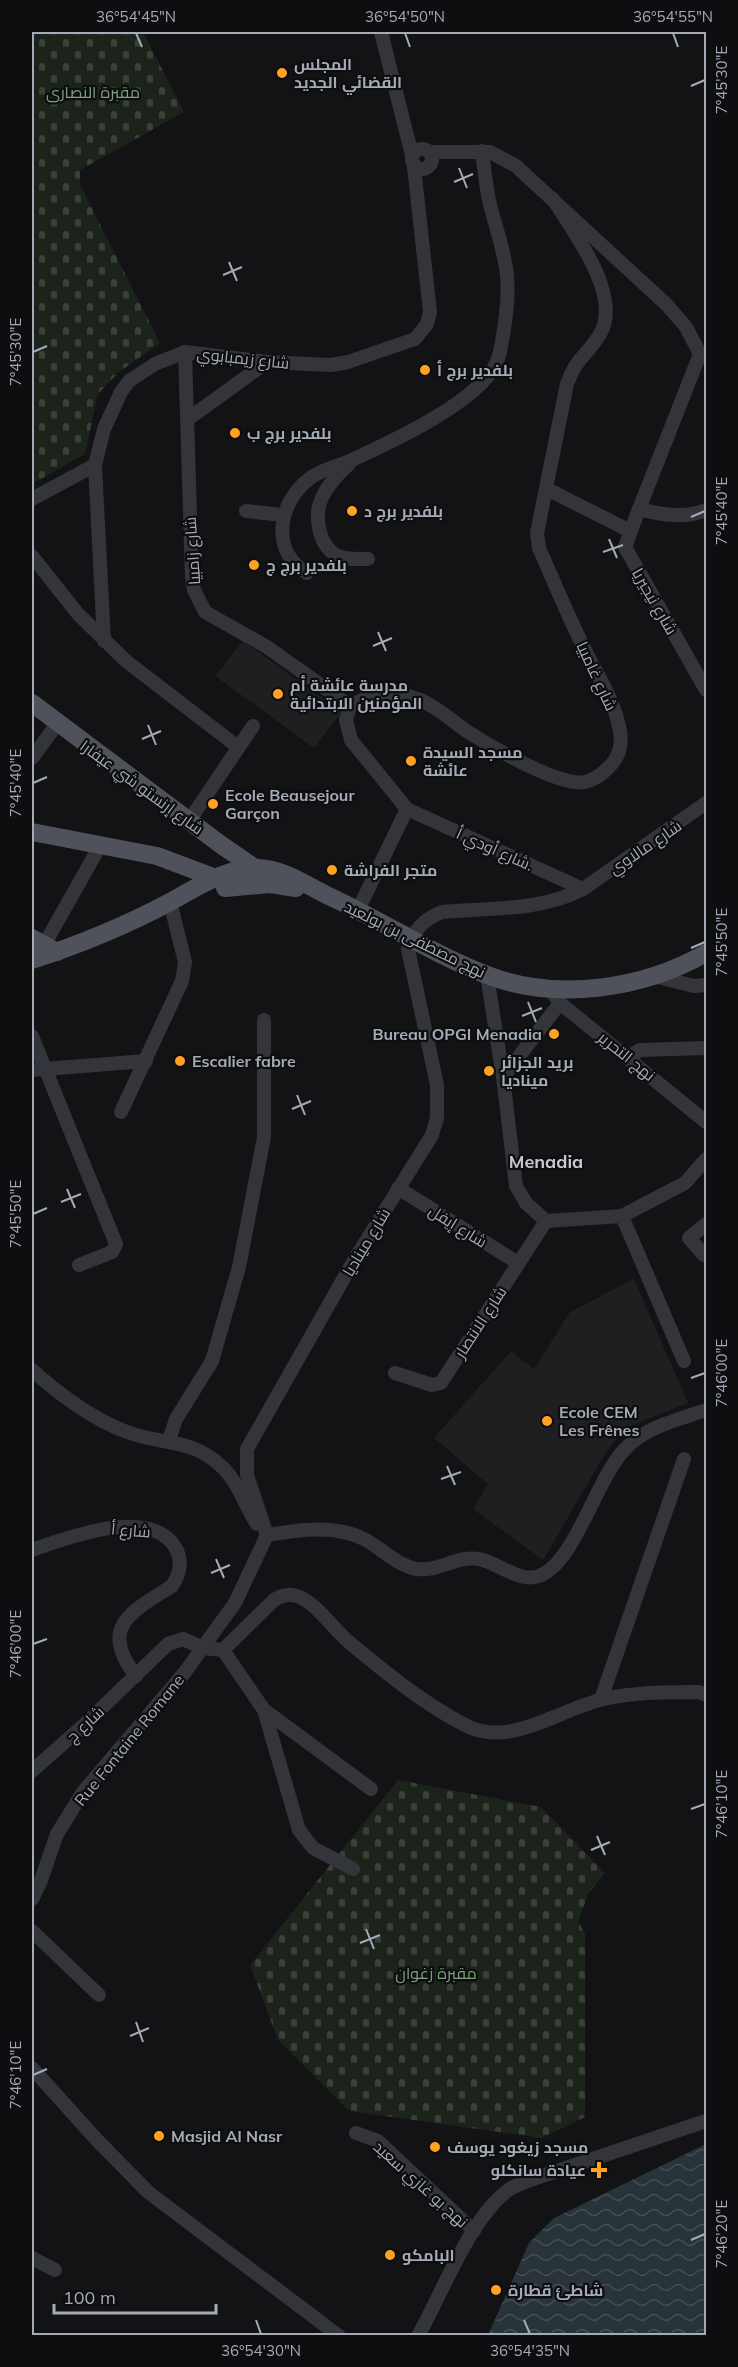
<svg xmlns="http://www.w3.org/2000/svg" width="738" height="2367" viewBox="0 0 738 2367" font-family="Mulish,Cairo,sans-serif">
<defs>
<pattern id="cemetery-stones" width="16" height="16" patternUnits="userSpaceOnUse" patternTransform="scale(1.5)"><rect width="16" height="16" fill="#1b231b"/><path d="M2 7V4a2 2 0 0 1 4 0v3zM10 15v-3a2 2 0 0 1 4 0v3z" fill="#39403a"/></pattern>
<pattern id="water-waves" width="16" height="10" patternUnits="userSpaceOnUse" patternTransform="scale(1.5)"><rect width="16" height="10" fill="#28333a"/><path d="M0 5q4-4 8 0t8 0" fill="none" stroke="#444e54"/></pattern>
</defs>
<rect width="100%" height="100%" fill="#131315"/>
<g fill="#1f1f22">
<path d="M243,641L342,712L314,748L215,676Z"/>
<path d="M634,1279L688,1403L633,1425L618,1437L605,1454L543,1560L473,1509L488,1484L434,1438L511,1351L534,1369L570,1312Z"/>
</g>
<g fill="url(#cemetery-stones)">
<path d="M32,32H143L184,112L80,170V185L160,343L119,372L98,394L85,454L32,484Z"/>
<path d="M398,1780L541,1807L605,1873L588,1894L578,1922L585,1933V2117L542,2138L349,2111L278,2040L250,1965Z"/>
</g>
<path fill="url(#water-waves)" d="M706,2144V2335H488L529,2243L554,2218Z"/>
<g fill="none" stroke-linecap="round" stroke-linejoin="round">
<g stroke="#34353a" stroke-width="14">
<path d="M381,32L412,155"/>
<circle cx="422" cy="159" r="10"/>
<path d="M429,152H490L516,166L667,305L686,327L700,354L639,509C661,515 685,519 706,510"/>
<path d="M185,352L192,577L194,590L205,612L267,647L350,706"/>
<path d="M188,419L267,362"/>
<path d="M349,464C338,474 327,485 321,500C314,517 319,545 336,555C344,560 358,559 368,559"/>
<path d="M547,489L630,531"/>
<path d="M32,499L95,465"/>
<path d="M639,509L625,547L706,690"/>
<path d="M246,511L283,515"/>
<path d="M32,556L78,614L126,661L238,747"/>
<path d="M307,573C270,551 278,503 309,479C323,468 339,467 354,459C393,441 476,403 496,364C501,353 502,340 504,329C513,273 504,256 490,205C486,187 484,168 482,151"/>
<path d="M104,641L95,465L104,429L121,392L129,381L155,364L185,352L267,362L331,365L348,362L415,339L427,324L430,312L414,167"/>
<path d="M32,758L57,724"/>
<path d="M407,809L583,889"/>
<path d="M189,821L253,726"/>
<path d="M358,910L407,809L351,740L346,720L350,706C371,694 396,690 420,700C437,707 450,719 465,730C488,745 559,787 585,782C594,780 602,774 608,768C622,755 623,740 618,722C612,698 599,678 588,656C570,621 555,584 539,548L537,533L567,384C576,358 587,356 600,334C623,296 573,231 553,199"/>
<path d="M44,945L101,844"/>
<path d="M487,975L503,1077L516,1186L526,1203L546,1221L622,1216L685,1183L706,1159"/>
<path d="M654,976L694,986L706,985"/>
<path d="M550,989L560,1003L706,1122"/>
<path d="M32,1036L116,1244L112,1252L79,1265"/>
<path d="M629,1057L640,1050L706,1048"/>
<path d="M32,1070L146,1061"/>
<path d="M503,1077L560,1003"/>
<path d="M121,1112L182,981L185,962L170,902"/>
<path d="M398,1188L518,1263"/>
<path d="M622,1216L684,1361"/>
<path d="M704,1255L689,1238L706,1224"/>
<path d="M32,1370C60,1395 92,1419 127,1432C161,1445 192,1438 221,1466C238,1481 245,1506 257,1524"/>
<path d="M395,1373L432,1385L441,1383L546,1221"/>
<path d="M169,1440L176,1419L212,1361L239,1267L264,1137V1020"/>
<path d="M267,1535L247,1475V1449L353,1262L432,1135L437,1118V1085L408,949C413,930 424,919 442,912C489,908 541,911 583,889L706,803"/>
<path d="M267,1535C299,1530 336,1524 366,1540C382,1549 398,1566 417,1569C439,1572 457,1555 479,1559C499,1563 519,1583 539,1576C576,1563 597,1474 628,1446C649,1426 680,1419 706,1410"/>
<path d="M32,1550C66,1538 150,1506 175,1547C183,1560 180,1574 172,1586C131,1612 98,1627 136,1676"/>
<path d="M223,1650L264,1710L299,1830L313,1848L353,1869"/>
<path d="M601,1699L684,1459"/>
<path d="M264,1710L371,1789"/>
<path d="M32,1771L84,1725L168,1644L183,1639L203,1648L223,1650L274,1600C282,1595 291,1593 300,1597C319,1606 334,1630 350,1643C385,1672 424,1704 465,1725C510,1749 559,1709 604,1699C635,1692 666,1692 699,1692L706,1695"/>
<path d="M32,1899L40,1883L57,1834L83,1792L185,1672L235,1603L267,1535"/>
<path d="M32,1931L99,1995"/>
<path d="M32,2068L96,2139L148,2192L339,2336"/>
<path d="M356,2133L378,2141L474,2231"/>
<path d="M32,2258L55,2270"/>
<path d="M418,2336C442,2294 471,2215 510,2189C518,2184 527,2181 536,2178L706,2121"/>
</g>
<g stroke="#4f525a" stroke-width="18">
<path d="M32,703L220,844L255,868"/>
<path d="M32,832L157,856L237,886"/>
<path d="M225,888L270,884L296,888"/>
<path d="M32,938L57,952"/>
<path d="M32,960C78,945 127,925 170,902C196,888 226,867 258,868C287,869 311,889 337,900C387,924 435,955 487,975C557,1002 643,989 706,953"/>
</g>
</g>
<path fill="none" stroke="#a3abb7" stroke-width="2" d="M136,33L142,47M405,33L410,47M673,33L678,47M691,86L705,80M459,168L467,188M454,182L473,174M229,262L237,281M223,275L242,267M33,352L47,346M691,517L705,511M609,539L617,558M603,552L623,545M378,632L386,651M373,646L392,638M148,725L156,745M142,739L161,731M33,783L47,777M691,948L705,942M528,1002L536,1022M522,1016L542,1008M297,1095L305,1115M292,1109L311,1101M67,1189L75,1208M61,1202L81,1194M33,1214L47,1208M691,1378L705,1373M447,1466L455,1485M441,1479L461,1472M216,1559L224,1578M211,1573L230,1565M33,1644L47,1639M691,1809L705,1804M597,1836L605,1855M591,1850L610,1842M366,1929L374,1949M360,1943L380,1935M136,2022L143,2042M130,2036L149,2028M33,2075L47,2069M691,2240L705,2234M256,2320L261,2334M524,2320L530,2334"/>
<g fill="#ffa221" stroke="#0e0e10" stroke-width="2">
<circle cx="282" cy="73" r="6"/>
<circle cx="425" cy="370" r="6"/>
<circle cx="235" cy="433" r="6"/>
<circle cx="352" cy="511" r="6"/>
<circle cx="254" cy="565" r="6"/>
<circle cx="278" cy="694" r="6"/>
<circle cx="411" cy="761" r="6"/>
<circle cx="213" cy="804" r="6"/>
<circle cx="332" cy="870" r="6"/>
<circle cx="554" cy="1034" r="6"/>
<circle cx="180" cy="1061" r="6"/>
<circle cx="489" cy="1071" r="6"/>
<circle cx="547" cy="1421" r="6"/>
<circle cx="159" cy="2136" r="6"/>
<circle cx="435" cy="2147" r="6"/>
<path d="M596 2161h6v6h6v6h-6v6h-6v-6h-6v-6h6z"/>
<circle cx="390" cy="2255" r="6"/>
<circle cx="496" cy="2290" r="6"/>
</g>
<g text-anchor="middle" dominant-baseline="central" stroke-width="4.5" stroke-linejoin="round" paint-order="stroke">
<g font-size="16" font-weight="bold" fill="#a3abb7" stroke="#0e0e10" text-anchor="start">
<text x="294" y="64">المجلس<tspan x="294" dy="18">القضائي الجديد</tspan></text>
<text x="437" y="370">بلفدير برج أ</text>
<text x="247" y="433">بلفدير برج ب</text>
<text x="364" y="511">بلفدير برج د</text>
<text x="266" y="565">بلفدير برج ج</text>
<text x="290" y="685">مدرسة عائشة أم<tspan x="290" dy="18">المؤمنين الابتدائية</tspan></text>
<text x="423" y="752">مسجد السيدة<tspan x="423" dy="18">عائشة</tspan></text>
<text x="225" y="795">Ecole Beausejour<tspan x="225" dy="18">Garçon</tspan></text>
<text x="344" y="870">متجر الفراشة</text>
<text x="542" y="1034" text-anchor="end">Bureau OPGI Menadia</text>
<text x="192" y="1061">Escalier fabre</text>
<text x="501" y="1062">بريد الجزائر<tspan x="501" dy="18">ميناديا</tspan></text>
<text x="559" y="1412">Ecole CEM<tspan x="559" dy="18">Les Frênes</tspan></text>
<text x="171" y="2136">Masjid Al Nasr</text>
<text x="447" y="2147">مسجد زيغود يوسف</text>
<text x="586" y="2170" text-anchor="end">عيادة سانكلو</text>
<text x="402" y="2255">البامكو</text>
<text x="508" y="2290">شاطئ قطارة</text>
</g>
<g font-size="16" fill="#79a478" stroke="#0e0e10">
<text x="93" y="92">مقبرة النصارى</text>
<text x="436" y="1973">مقبرة زغوان</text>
</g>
<g font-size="16" fill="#a3abb7" stroke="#0e0e10">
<text transform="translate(243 358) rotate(6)">شارع زيمبابوي</text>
<text transform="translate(192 551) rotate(-94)">شارع زامبيا</text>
<text transform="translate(655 601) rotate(60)">شارع نيجيريا</text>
<text transform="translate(597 676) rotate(65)">شارع غامبيا</text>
<text transform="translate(142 787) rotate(36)">شارع إرنستو شي عيفارا</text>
<text transform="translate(645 847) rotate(-34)">شارع مالاوي</text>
<text transform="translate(495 849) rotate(24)">شارع أودي أ.</text>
<text transform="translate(415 939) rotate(26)">نهج مصطفى بن بولعيد</text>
<text transform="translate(627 1056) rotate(39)">نهج التحرير</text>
<text transform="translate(458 1226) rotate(32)">شارع إيفل</text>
<text transform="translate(366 1242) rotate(-59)">شارع ميناديا</text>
<text transform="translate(480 1322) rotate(-57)">شارع الانتصار</text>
<text transform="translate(131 1530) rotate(5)">شارع أ</text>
<text transform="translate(85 1724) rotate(-43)">شارع ج</text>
<text transform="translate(129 1740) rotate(-51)">Rue Fontaine Romane</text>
<text transform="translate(421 2184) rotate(42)">نهج بو غازي سعيد</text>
</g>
<g font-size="18" font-weight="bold" fill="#c5c9d2" stroke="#0e0e10">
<text x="546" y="1161">Menadia</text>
</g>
</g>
<rect width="738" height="2367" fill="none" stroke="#0e0e10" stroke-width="66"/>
<path d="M54 2304v9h162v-9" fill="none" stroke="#a3abb7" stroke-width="3"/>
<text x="63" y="2304" font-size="18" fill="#a3abb7" stroke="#0e0e10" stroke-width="4.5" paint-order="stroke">100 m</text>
<rect x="33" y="33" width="672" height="2301" fill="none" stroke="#a3abb7" stroke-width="2"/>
<g font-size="15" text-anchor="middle" fill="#a3abb7">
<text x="136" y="22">36°54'45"N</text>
<text x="405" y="22">36°54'50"N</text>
<text x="673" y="22">36°54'55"N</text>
<text transform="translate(722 80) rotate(-90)" y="5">7°45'30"E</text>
<text transform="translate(16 352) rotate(-90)" y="5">7°45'30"E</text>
<text transform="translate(722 511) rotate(-90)" y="5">7°45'40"E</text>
<text transform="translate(16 783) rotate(-90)" y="5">7°45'40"E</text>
<text transform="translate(722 942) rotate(-90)" y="5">7°45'50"E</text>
<text transform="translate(16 1214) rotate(-90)" y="5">7°45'50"E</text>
<text transform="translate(722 1373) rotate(-90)" y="5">7°46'00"E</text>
<text transform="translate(16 1644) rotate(-90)" y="5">7°46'00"E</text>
<text transform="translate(722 1804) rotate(-90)" y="5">7°46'10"E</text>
<text transform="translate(16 2075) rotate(-90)" y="5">7°46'10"E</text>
<text transform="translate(722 2234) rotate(-90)" y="5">7°46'20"E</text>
<text x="261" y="2356">36°54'30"N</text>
<text x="530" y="2356">36°54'35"N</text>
</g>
</svg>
